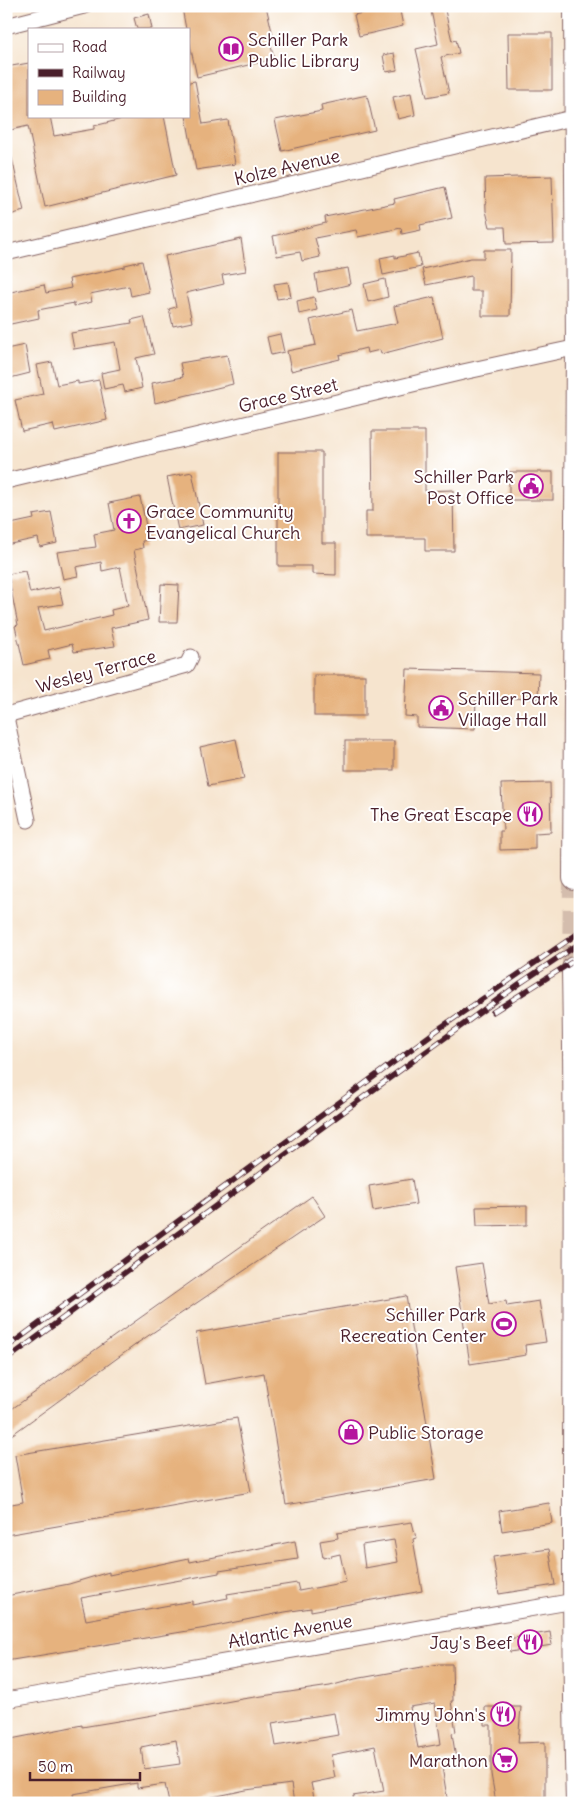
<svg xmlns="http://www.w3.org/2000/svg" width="586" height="1809" viewBox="0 0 586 1809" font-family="Delius,sans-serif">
<rect width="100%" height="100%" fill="#fff"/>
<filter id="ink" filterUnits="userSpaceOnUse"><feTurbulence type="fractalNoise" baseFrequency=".02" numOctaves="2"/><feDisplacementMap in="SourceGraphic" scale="10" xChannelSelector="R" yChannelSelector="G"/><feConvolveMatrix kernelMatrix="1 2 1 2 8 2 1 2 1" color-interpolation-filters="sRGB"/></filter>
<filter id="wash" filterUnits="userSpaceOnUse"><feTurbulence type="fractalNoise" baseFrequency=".0096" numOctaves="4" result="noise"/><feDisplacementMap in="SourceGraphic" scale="20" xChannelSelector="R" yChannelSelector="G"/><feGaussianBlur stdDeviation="1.12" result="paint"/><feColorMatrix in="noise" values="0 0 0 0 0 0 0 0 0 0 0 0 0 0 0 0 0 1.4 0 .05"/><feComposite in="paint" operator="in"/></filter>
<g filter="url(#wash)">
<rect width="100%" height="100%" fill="#f6e4ce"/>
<g id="blocks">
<g fill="#e6b27e" fill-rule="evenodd">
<path d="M190,6H266L273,36L269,37L274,59L197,77L189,40V29H186L182,8Z"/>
<path d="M374,6H399L403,26L359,36L354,15L375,10Z"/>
<path d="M430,6H444L452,41L456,40L459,53L441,57L449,93L427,97L416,49L438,44Z"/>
<path d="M149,14L152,29H137L134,18Z"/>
<path d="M508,33H552V90H509Z"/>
<path d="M394,53L397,70L386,72L383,55Z"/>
<path d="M29,63V116H50L54,136L94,129V126L126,118L164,116L176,175L45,207L28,126L6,131V67Z"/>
<path d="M195,81L203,124L228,120L235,164L196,170L186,116H189V82Z"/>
<path d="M411,93L415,115L398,119L393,97Z"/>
<path d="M367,95L375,130L282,151L275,120L322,111L321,105Z"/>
<path d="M6,154H11L24,211L6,216Z"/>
<path d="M552,176L554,243L506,244L505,227H490L486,211L485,178Z"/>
<path d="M445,187L452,218L420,225L421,230L402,234L401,228L358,237L356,230L315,238L320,257L302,261L300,252L277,256L273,236L326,223L325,217L395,203L394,199Z"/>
<path d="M241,239L246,271L222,275L224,284L186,293L192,322L173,326L169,309L176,307L165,256Z"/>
<path d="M484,250H511L510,316H482V291H471V276L426,285L422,269L471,258H484Z"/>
<path d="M418,253L421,267L383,275L380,258L395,255V258Z"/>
<path d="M142,261L149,292L131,296L129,286L90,294L92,302L74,306V303L38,310L39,318L6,325V293L44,285L46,293L71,288L69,279L125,267V265Z"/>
<path d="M348,268L351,284L318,292L315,274Z"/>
<path d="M385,279L388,297L368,302L364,284Z"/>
<path d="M288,282L291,297L277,299L274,284Z"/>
<path d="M314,297L317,310L299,314L297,301Z"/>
<path d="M434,297L443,338L381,354L380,350L367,353L366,348L339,355L340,359L291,371L287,351L316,345L310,320L352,310L357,331L398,323L394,306Z"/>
<path d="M144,317L154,354L136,358L142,388L125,392L123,385L104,389L101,373L120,369L115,342L74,349L71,333L132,323L131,320Z"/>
<path d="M280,334L284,352L271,355L267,337Z"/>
<path d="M25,345L30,373L6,379V349Z"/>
<path d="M227,355L233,384L155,403L152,383L183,377L180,363Z"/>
<path d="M52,362L57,385L78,381V384L99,380L107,420L55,432L53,424L22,431L15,400L43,394L37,365Z"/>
<path d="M372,431H425V491L453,490L454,551H425V538H366V511H373Z"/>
<path d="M278,452H322V543H336V575L312,574V566H278Z"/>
<path d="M192,472L203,525L178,530L167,477Z"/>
<rect x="509" y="472" width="44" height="28"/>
<path d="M140,497L149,540L142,541L143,548L134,550L148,620L111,628L115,646L74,652L72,644L48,650L50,659L24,665L15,626L18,625L8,574L25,571L30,593L59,587L63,604L38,608L44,631L112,615L111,610L128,606L120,567L102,571L101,562L76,567L78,576L63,579L57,552L96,547L94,534L114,530L109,503Z"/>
<path d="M51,512L57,543L40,547L38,538L6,545V525L34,519L33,515Z"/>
<path d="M161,584L179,585L177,622H159Z"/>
<path d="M407,669L539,673L538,699L476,697L475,729L417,727V717L405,716Z"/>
<rect x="314" y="675" width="51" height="41"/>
<path d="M236,739L244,779L208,786L200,747Z"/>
<rect x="345" y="741" width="49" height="29"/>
<path d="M550,783L551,832L535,833V849L500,850V831H503L501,784Z"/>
<path d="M412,1179L416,1204L373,1211L369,1186Z"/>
<path d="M312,1196L325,1216L136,1344L138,1343L6,1439V1413Z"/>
<path d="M527,1206V1225L477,1226L476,1207Z"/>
<path d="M482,1263L489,1304L506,1301L507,1306L539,1301L546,1342L525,1345L526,1355L470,1364L455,1267Z"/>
<path d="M406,1296L436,1479L286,1505L264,1373L205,1384L196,1333Z"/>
<path d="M237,1418L251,1492L6,1535V1505L23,1502L15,1455Z"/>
<path d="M549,1503L552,1523L502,1531L499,1511Z"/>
<path d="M412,1522L416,1538L413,1539L422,1591L311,1611V1608L285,1612L206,1628L6,1661V1596L69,1584L109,1572V1575L189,1558L190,1562L295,1541L298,1559L219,1571V1573L81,1598L86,1620L192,1601V1605L228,1598L227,1594L297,1583L299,1591L346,1582L340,1554L323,1558L320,1541L338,1538L337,1533ZM394,1540L398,1562L365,1568L362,1545Z"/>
<path d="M549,1549L555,1585L499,1594L493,1557Z"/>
<path d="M550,1632L552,1645L510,1652L508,1639Z"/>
<path d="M439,1664H452L453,1701H451L456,1732L452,1733L456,1759L441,1761L448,1803H354L353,1796L384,1791L375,1746L331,1755L335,1778L311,1783L315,1803H294L291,1784L246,1790L184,1803H169L165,1784L137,1788V1783L73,1794L74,1800L54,1803L53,1798L6,1803V1740L82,1725V1727L136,1718L242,1699L330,1686L355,1679ZM435,1703L441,1744L418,1748L410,1707ZM334,1713L338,1735L276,1746L272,1723ZM176,1740L180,1764L144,1769L141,1747Z"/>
<path d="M485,1707H521L518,1743L545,1742V1797H516L517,1803H496L491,1774V1725H485Z"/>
</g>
</g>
</g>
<g filter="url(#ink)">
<use href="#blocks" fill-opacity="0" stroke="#866464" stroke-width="1"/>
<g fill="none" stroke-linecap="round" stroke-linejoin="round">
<path stroke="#d4bdad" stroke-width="24" stroke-dasharray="24 12" stroke-linecap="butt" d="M574,969L575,878"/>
<g stroke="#866464" stroke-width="17">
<g id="street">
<path d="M6,26L84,6"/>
<path d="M6,253L576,117"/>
<path d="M6,481L463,372L578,347"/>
<path d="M6,715L187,665L191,657"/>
<path d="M6,717L28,820"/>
<path d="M6,1700L580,1600"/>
</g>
</g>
<g stroke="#866464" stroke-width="26">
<g id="primary">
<path d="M575,878L578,347L576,6"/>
<path d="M574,969C579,1247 571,1525 578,1803"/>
</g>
</g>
<use href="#street" stroke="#fff" stroke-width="15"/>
<use href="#primary" stroke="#fff" stroke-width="24"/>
<g stroke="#4a1f2b" stroke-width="5.5">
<g id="rail">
<path d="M493,1012L580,957"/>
<path d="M6,1348L440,1028L580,932"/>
<path d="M6,1360L380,1085L519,984L580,943"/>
</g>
</g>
<use href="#rail" stroke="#fff" stroke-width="4" stroke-dasharray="11" stroke-linecap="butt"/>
</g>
</g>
<defs>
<g id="library-ring" transform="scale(1.25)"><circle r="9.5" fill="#fff" stroke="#b5179e" stroke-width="1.5"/><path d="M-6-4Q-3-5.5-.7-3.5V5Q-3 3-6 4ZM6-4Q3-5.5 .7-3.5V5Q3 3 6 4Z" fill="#b5179e"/></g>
<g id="civic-ring" transform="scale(1.25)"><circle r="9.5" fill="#fff" stroke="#b5179e" stroke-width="1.5"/><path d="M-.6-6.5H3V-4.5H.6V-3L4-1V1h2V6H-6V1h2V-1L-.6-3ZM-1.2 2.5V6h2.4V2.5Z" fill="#b5179e"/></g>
<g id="church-ring" transform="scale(1.25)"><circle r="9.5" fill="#fff" stroke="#b5179e" stroke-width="1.5"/><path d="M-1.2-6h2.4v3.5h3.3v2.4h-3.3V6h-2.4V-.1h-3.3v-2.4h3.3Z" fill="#b5179e"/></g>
<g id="restaurant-ring" transform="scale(1.25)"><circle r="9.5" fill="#fff" stroke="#b5179e" stroke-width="1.5"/><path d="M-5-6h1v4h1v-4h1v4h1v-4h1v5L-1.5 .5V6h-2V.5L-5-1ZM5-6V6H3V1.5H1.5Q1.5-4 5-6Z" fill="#b5179e"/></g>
<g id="stadium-ring" transform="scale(1.25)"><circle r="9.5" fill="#fff" stroke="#b5179e" stroke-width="1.5"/><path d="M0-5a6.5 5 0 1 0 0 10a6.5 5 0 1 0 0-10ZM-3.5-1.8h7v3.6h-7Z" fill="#b5179e"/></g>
<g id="shop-ring" transform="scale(1.25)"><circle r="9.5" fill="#fff" stroke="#b5179e" stroke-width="1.5"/><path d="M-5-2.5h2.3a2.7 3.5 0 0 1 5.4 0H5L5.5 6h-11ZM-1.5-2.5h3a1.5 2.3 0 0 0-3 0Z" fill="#b5179e"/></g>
<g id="supermarket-ring" transform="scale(1.25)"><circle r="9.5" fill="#fff" stroke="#b5179e" stroke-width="1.5"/><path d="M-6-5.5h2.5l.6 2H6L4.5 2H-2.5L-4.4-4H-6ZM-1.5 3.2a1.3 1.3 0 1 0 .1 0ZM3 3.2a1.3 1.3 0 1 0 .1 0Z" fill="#b5179e"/></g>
</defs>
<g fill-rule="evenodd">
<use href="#library-ring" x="231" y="49"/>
<use href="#civic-ring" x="531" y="486"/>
<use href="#church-ring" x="129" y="521"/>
<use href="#civic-ring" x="441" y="708"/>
<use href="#restaurant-ring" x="530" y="814"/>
<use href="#stadium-ring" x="504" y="1324"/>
<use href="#shop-ring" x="351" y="1432"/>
<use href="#restaurant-ring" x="530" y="1642"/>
<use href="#restaurant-ring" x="503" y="1714"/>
<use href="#supermarket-ring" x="505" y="1760"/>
</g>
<g text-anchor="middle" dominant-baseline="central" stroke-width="4" stroke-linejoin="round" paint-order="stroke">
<g font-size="18" fill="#4a1f2b" stroke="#fff" text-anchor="end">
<text x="248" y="39" text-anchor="start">Schiller Park<tspan x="248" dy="21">Public Library</tspan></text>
<text x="514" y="476">Schiller Park<tspan x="514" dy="21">Post Office</tspan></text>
<text x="146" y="511" text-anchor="start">Grace Community<tspan x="146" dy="21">Evangelical Church</tspan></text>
<text x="458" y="698" text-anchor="start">Schiller Park<tspan x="458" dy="21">Village Hall</tspan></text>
<text x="512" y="814">The Great Escape</text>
<text x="486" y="1314">Schiller Park<tspan x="486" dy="21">Recreation Center</tspan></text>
<text x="368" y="1432" text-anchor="start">Public Storage</text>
<text x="512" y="1642">Jay's Beef</text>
<text x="486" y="1714">Jimmy John's</text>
<text x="488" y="1760">Marathon</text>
</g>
<g font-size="18" fill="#4a1f2b" stroke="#fff">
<text transform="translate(287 167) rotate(-13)">Kolze Avenue</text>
<text transform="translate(288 395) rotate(-13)">Grace Street</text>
<text transform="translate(96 671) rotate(-15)">Wesley Terrace</text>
<text transform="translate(290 1631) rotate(-10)">Atlantic Avenue</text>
</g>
</g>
<rect width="586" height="1809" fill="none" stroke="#fff" stroke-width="25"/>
<rect x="28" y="28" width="162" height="90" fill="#ffffff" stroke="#b7a5aa"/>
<rect x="38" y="44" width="25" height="8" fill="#ffffff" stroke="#b7a5aa"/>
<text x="72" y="52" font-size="15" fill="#4a1f2b">Road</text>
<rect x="38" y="69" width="25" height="8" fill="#4a1f2b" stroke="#b7a5aa"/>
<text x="72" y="78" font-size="15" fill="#4a1f2b">Railway</text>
<rect x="38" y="90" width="25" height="15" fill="#e6b27e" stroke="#b7a5aa"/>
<text x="72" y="102" font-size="15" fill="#4a1f2b">Building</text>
<path d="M30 1772v8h110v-8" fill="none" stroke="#4a1f2b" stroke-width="2.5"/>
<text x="38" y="1772" font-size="15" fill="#4a1f2b" stroke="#ffffff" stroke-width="4" paint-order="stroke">50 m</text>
</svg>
